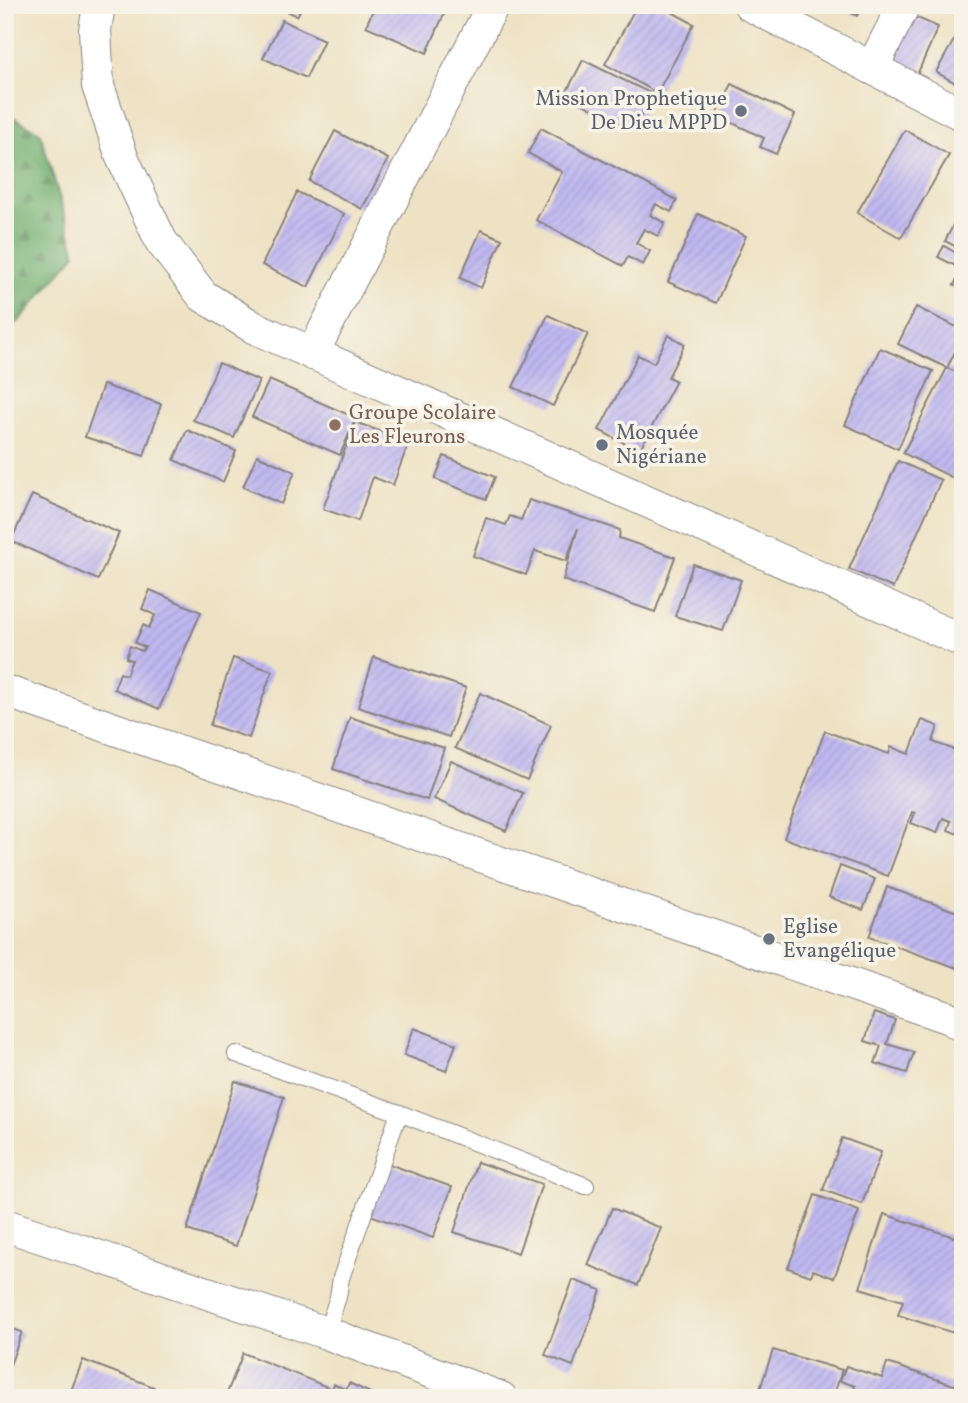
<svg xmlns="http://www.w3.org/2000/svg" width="968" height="1403" viewBox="0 0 968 1403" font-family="Vollkorn,serif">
<defs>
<pattern id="forest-firs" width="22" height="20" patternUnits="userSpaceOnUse" patternTransform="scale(1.75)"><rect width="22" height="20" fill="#70ad6e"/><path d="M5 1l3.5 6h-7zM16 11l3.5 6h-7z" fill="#5c8c5c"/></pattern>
<pattern id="building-hatch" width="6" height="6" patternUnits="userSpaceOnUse" patternTransform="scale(1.75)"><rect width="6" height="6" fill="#c0b8f0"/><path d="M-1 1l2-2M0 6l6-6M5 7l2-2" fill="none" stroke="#a59ecf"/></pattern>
</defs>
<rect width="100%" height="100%" fill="#f7f3e8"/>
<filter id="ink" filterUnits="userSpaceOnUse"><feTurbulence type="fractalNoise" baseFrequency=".0143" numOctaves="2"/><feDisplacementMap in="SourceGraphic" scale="14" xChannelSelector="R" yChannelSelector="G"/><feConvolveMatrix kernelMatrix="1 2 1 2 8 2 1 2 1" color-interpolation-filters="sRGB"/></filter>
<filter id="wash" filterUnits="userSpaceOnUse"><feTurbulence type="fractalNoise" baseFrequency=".00686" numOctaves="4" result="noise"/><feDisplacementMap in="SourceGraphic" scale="28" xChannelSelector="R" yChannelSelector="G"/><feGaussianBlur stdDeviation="1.57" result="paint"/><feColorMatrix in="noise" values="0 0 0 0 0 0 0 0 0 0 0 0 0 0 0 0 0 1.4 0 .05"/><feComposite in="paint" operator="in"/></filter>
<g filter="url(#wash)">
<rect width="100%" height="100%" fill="#eee2c4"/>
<path fill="url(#forest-firs)" stroke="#496854" stroke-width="2" d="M5,113L40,132L76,254L19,321L5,329Z"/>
<g id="blocks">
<g fill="url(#building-hatch)">
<path d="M275,5H303L297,16Z"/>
<path d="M375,5H448L427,53L366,26Z"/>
<path d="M637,5H659L694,24L657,93L605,64Z"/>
<path d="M837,5H863L857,16Z"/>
<path d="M906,13L938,27L917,75L884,60Z"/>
<path d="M282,20L324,40L306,78L263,58Z"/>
<path d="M963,24V87L936,72Z"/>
<path d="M583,60L652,94L634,130L565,95Z"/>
<path d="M732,84L795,115L776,154L760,147L764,138L716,115Z"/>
<path d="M541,128L677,200L671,212L656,204L650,215L665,223L658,236L644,229L636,243L650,251L643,265L628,257L623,266L536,220L562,172L528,153Z"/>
<path d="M905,130L949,155L901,238L857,213Z"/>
<path d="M335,131L388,159L362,209L309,181Z"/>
<path d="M297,192L344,214L308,287L262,265Z"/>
<path d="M698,214L746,236L716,303L668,282Z"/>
<path d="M958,216L963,219V290L954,285L962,269L938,257L944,246L956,253L959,248L945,241Z"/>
<path d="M481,230L502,239L481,288L460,278Z"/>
<path d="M916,307L963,330V336L947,368L898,344Z"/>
<path d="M548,315L588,334L553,406L513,387Z"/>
<path d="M668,335L685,344L668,377L676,381L639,451L599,430L638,355L654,363Z"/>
<path d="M880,348L933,371L898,449L845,425Z"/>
<path d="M219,363L259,381L234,438L193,420Z"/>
<path d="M947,368L963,375V453L959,451L953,464L963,469V483L903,453Z"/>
<path d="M269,380L356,418L340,455L252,417Z"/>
<path d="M103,385L161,404L144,456L85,437Z"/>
<path d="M355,422L409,442L393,485L373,477L358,521L323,509Z"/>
<path d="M187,430L236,451L223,482L174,460Z"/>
<path d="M257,455L295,472L281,504L243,487Z"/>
<path d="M444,456L495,477L486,499L435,479Z"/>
<path d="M898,461L941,480L893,588L849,569Z"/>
<path d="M32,495L119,533L98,580L11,541Z"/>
<path d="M529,500L620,530L619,538L675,557L655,612L563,580L578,528L566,561L535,551L526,575L473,556L486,518L506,525L510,516L521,520Z"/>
<path d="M693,564L741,580L723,631L675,616Z"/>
<path d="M150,590L201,612L159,709L114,689L120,673L126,675L132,660L126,658L130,646L142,651L145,647L135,643L143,625L149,628L155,615L142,609Z"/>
<path d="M374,657L466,688L449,737L358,707Z"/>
<path d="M233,658L272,671L249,738L210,725Z"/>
<path d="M480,693L551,725L527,780L455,748Z"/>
<path d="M350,717L444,748L427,800L333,769Z"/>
<path d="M922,720L938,726L933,742L963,753V836L948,830L951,821L943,818L937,833L911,823L915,813L912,812L888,876L784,838L825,731L889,754L891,747L909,754Z"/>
<path d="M451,761L523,793L506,831L434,799Z"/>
<path d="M840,866L875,879L863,910L829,897Z"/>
<path d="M887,887L963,914V970L869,937Z"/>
<path d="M874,1013L895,1020L887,1044L914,1052L907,1073L875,1063L881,1046L865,1041Z"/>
<path d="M414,1028L456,1044L446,1071L404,1055Z"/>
<path d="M235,1081L284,1097L236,1246L187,1230Z"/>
<path d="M842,1138L881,1152L862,1204L823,1190Z"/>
<path d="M477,1162L542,1184L518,1253L454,1232Z"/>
<path d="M389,1164L452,1187L433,1238L370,1215Z"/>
<path d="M815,1195L859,1211L834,1278L813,1270L811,1276L788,1268Z"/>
<path d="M612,1208L661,1228L638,1285L588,1265Z"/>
<path d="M884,1214L963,1240V1336L898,1315L903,1301L860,1288Z"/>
<path d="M573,1280L601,1290L573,1366L545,1355Z"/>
<path d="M5,1326L22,1332L6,1376H5Z"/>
<path d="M773,1350L842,1370L833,1398H757Z"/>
<path d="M243,1353L330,1388L327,1398H225Z"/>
<path d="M83,1360L154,1387L150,1398H68Z"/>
<path d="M887,1363L963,1388V1398H851L855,1386L840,1381L846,1366L882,1378Z"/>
<path d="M349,1383L381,1398H328L334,1384L346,1390Z"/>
</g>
</g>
</g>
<g filter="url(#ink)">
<use href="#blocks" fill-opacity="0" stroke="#888280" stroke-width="2"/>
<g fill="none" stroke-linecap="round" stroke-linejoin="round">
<g stroke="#888280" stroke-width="18">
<g id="lane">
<path d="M236,1054L399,1113L586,1186"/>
<path d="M326,1333L338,1297L341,1278L399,1113"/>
</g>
</g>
<g stroke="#888280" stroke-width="34">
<g id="street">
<path d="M99,5L95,30L98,86L122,157L161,241L203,296L253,327L963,641"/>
<path d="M750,5L963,115"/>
<path d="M872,68L904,5"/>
<path d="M312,354L493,5"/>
<path d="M5,691L949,1018L963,1026"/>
<path d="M5,1225L326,1333L501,1398"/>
</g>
</g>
<use href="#lane" stroke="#fff" stroke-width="16"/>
<use href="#street" stroke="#fff" stroke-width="32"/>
</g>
</g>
<g fill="#6b7280" stroke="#f7f3e8" stroke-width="2.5">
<circle cx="741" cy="111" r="7"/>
<circle cx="602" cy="445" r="7"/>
<circle cx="769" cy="939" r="7"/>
</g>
<circle fill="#8d6e63" stroke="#f7f3e8" stroke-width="2.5" cx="335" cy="425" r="7"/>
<g text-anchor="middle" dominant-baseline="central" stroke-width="7" stroke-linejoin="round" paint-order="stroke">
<g font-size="21" fill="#5b616d" stroke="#f7f3e8" text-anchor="start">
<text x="727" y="99" text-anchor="end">Mission Prophetique<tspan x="727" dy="24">De Dieu MPPD</tspan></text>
<text x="616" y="433">Mosquée<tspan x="616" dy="24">Nigériane</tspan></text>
<text x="783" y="927">Eglise<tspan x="783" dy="24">Evangélique</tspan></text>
</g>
<g font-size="21" fill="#785e54" stroke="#f7f3e8" text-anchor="start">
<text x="349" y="413">Groupe Scolaire<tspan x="349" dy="24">Les Fleurons</tspan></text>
</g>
</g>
<rect width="968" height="1403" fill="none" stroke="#f7f3e8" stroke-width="28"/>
</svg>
